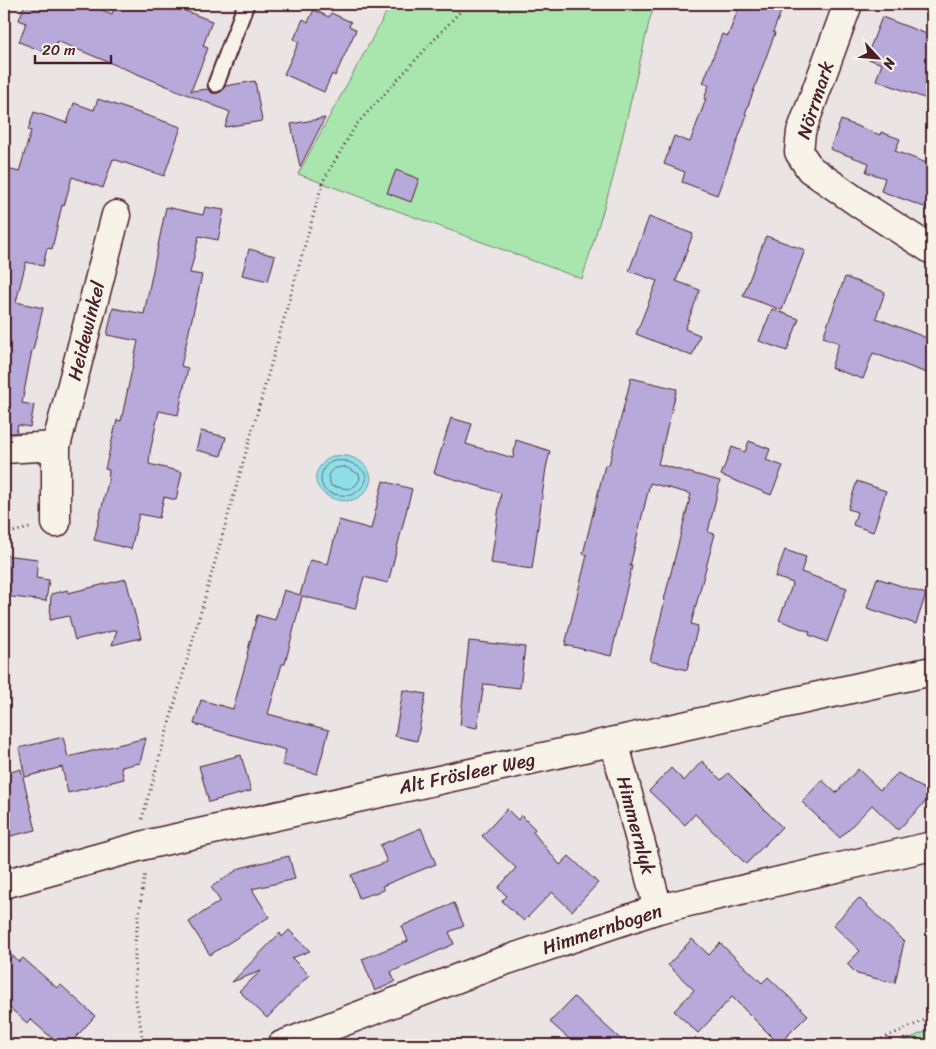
<svg xmlns="http://www.w3.org/2000/svg" width="936" height="1049" viewBox="0 0 936 1049" font-family="Sriracha,sans-serif">
<rect width="100%" height="100%" fill="#eae4e5"/>
<filter id="ink" filterUnits="userSpaceOnUse"><feTurbulence type="fractalNoise" baseFrequency=".02" numOctaves="2"/><feDisplacementMap in="SourceGraphic" scale="10" xChannelSelector="R" yChannelSelector="G"/><feConvolveMatrix kernelMatrix="1 2 1 2 8 2 1 2 1" color-interpolation-filters="sRGB"/></filter>
<g filter="url(#ink)">
<g fill="#a8e6ae" stroke="#79826c">
<path d="M391,4H656L650,18L613,178L582,279L298,174Z"/>
<path d="M932,1029V1045H894Z"/>
</g>
<path fill="#8edfe9" stroke="#73929d" d="M332,456C337,456 343,455 347,456C365,460 379,475 365,492C345,517 288,484 332,456Z"/>
<g fill="none" stroke-linecap="round" stroke-linejoin="round">
<g stroke="#656c77" stroke-width="1">
<path d="M346,461C368,469 375,481 352,495C346,496 330,495 325,490C317,480 322,464 334,461C338,460 343,461 346,461Z"/>
<path d="M345,467L359,474L360,479L356,485L349,489L331,486L328,476C331,468 337,467 345,467Z"/>
</g>
</g>
<g fill="#b7a9d9" stroke="#4a1f2b">
<path d="M25,4H87L112,14L116,4H167L212,21L203,46L208,48L191,91L208,89L212,93H217L222,91L225,86L255,81L262,121L225,127L230,112L57,41L52,55L19,42L26,23L19,20Z"/>
<path d="M740,4H784L773,32L775,33L745,114L747,115L717,195L682,182L685,172L664,164L674,136L690,142L706,99H704L709,85L703,83L722,34L728,36Z"/>
<path d="M314,10L329,17L331,13L351,22L349,26L356,30L335,76L332,74L324,92L284,74L299,42L294,39L303,19L308,22Z"/>
<path d="M882,17L932,36V101L876,80L882,64L866,58Z"/>
<path d="M98,99L181,127L164,176L113,159L103,188L72,177L64,206L62,205L52,249L47,248L43,266L26,262L16,302L43,308L33,350H32L22,403L34,405L30,427L18,425L16,433H4V168L19,172L31,131L28,130L34,112L67,123L74,103L94,110Z"/>
<path d="M325,118L300,167L291,124Z"/>
<path d="M841,120L880,135L881,132L900,139L895,151L932,165V193L927,208L881,191L885,178L866,172L869,163L830,149Z"/>
<path d="M396,170L419,179L411,202L387,193Z"/>
<path d="M166,207L203,215L205,207L224,210L218,240L199,236L190,273L202,275L181,366L188,368L178,415L159,411L150,452L149,464L182,472L176,500L164,497L159,518L139,514L131,549L94,540L108,482L109,470L105,469L117,420L121,421L138,341L107,335L113,308L144,314Z"/>
<path d="M649,217L693,234L676,281L700,290L685,329L700,335L692,356L636,334L657,281L629,271Z"/>
<path d="M766,236L805,250L782,310L743,296Z"/>
<path d="M249,249L275,256L268,281L242,275Z"/>
<path d="M845,277L885,292L876,318L932,340V375L873,353L863,379L831,368L839,343L823,337Z"/>
<path d="M772,309L799,319L787,351L759,341Z"/>
<path d="M631,378L677,389L658,464L720,481L708,532L715,534L691,624L698,626L687,670L650,661L665,600H664L691,494L650,483L630,566H632L611,656L565,645L587,555L583,554L605,465H609Z"/>
<path d="M451,418L472,424L466,444L513,458L516,440L550,451L546,468L532,569L491,563L501,493L434,473Z"/>
<path d="M201,431L226,437L221,456L196,450Z"/>
<path d="M749,441L770,449L766,460L783,466L771,495L721,475L732,447L745,452Z"/>
<path d="M383,481L412,489L388,583L364,577L355,609L302,596L285,664H282L268,714L329,730L317,774L282,765L286,750L194,724L201,700L233,709L248,655L247,654L257,615L275,620L284,590L300,595L310,560L328,564L339,520L371,529Z"/>
<path d="M857,481L886,491L873,532L853,525L857,512L848,509Z"/>
<path d="M785,550L806,557L801,572L847,588L827,642L809,635L810,632L779,620L793,583L775,577Z"/>
<path d="M4,555L38,559L36,578L49,580L46,601L4,596Z"/>
<path d="M877,578L926,594L916,624L867,608Z"/>
<path d="M126,579L141,638L112,645L117,630L75,640L69,616L50,620L51,594L68,590V593Z"/>
<path d="M469,641L525,647L520,688L484,684L477,728L460,725Z"/>
<path d="M403,690L426,694L417,741L395,736Z"/>
<path d="M63,737L68,757L146,738L140,763L121,767L124,779L68,793L62,767L25,777L19,748Z"/>
<path d="M241,755L251,791L209,802L199,766Z"/>
<path d="M702,761L721,780L728,773L782,827L746,864L695,814L685,825L649,791L671,768L684,781Z"/>
<path d="M21,769L36,830L7,837L4,822V774Z"/>
<path d="M858,769L880,790L898,773L932,794V795L898,830L872,805L840,838L802,802L822,780L836,793Z"/>
<path d="M507,809L518,820L521,815L535,829L533,832L560,865L569,856L598,883L572,911L552,892L524,921L502,901L507,896L498,888L516,868L482,836Z"/>
<path d="M421,828L436,864L382,886L384,890L359,898L351,875L387,862L380,845Z"/>
<path d="M289,856L295,879L252,889L269,917L210,955L189,922L220,901L211,887L240,868Z"/>
<path d="M859,898L904,942L895,983L857,974L847,964L860,951L833,925Z"/>
<path d="M454,903L464,926L449,932L454,944L391,972L395,982L375,991L362,959L408,941L402,926Z"/>
<path d="M289,930L310,951L292,958L309,975L267,1018L239,991L261,971L232,982L280,933L282,937Z"/>
<path d="M692,939L709,955L720,943L762,983L768,977L808,1015L779,1044L732,997L698,1033L674,1011L694,990L668,965Z"/>
<path d="M4,948L19,962L23,958L57,988L61,985L95,1016L69,1045H60L30,1019L27,1023L4,1003Z"/>
<path d="M574,997L627,1045H576L550,1022Z"/>
</g>
<g fill="none" stroke-linecap="round" stroke-linejoin="round">
<g stroke="#4a1f2b" stroke-width="19">
<path id="lane" d="M216,84L246,4"/>
</g>
<g stroke="#4a1f2b" stroke-width="31">
<g id="street">
<path d="M848,4L801,132L799,152L810,169L863,206L932,250"/>
<path d="M4,449L56,446"/>
<path d="M56,523V446L116,215"/>
<path d="M614,741L658,909"/>
<path d="M4,884L145,845L932,671"/>
<path d="M282,1045L495,964L658,909L932,846"/>
</g>
</g>
<g stroke="#4a1f2b" stroke-width="3" stroke-dasharray="1 4" stroke-linecap="butt">
<path d="M4,534L30,528"/>
<path d="M142,819L323,181L356,125L467,4"/>
<path d="M4,1040L9,1045"/>
<path d="M144,1045L135,995V942L145,872"/>
<path d="M868,1045L932,1017"/>
</g>
<use href="#lane" stroke="#f7f3e8" stroke-width="15"/>
<use href="#street" stroke="#f7f3e8" stroke-width="28"/>
</g>
</g>
<g text-anchor="middle" dominant-baseline="central" stroke-width="4.5" stroke-linejoin="round" paint-order="stroke">
<g font-size="19" fill="#4a1f2b" stroke="#f7f3e8">
<text transform="translate(815 100) rotate(-72)">Nörrmark</text>
<text transform="translate(86 331) rotate(-76)">Heidewinkel</text>
<text transform="translate(467 773) rotate(-12)">Alt Frösleer Weg</text>
<text transform="translate(636 825) rotate(75)">Himmernlyk</text>
<text transform="translate(602 929) rotate(-18)">Himmernbogen</text>
</g>
</g>
<rect width="936" height="1049" fill="none" stroke="#f7f3e8" stroke-width="20"/>
<rect x="10" y="10" width="916" height="1029" fill="none" stroke="#4a1f2b" stroke-width="2" filter="url(#ink)"/>
<g transform="translate(878 58) rotate(116)" stroke="#f7f3e8" stroke-width="4" paint-order="stroke">
<path d="M0-4L9 19L0 12L-9 19Z" fill="#4a1f2b"/>
<text y="-8" font-size="14" font-weight="bold" text-anchor="middle" fill="#4a1f2b">N</text>
</g>
<path d="M35 55v8h76v-8" fill="none" stroke="#4a1f2b" stroke-width="2.5"/>
<text x="42" y="55" font-size="15" fill="#4a1f2b" stroke="#f7f3e8" stroke-width="4" paint-order="stroke">20 m</text>
</svg>
